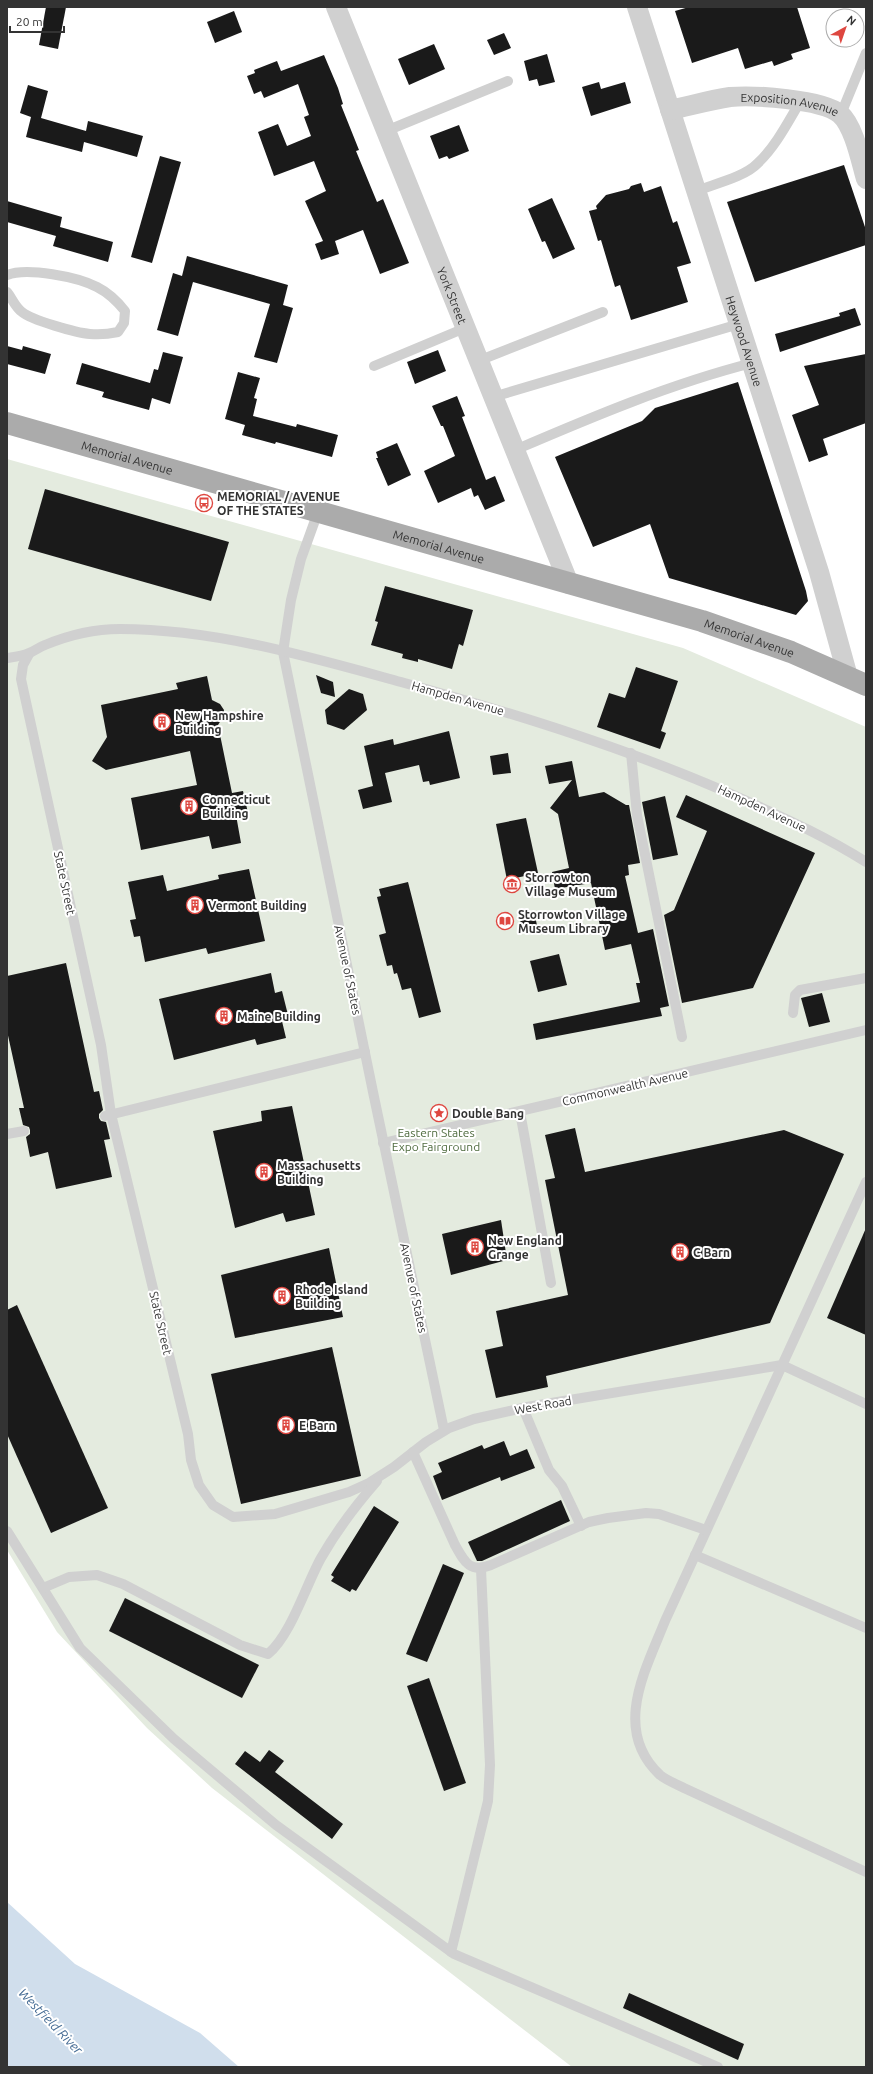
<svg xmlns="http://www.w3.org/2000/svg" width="873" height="2074" viewBox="0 0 873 2074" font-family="Ubuntu,sans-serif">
<rect width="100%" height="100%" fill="#fff"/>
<path fill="#e4ebdf" d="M7,459L683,648L866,727V2067H572L212,1788L147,1728L57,1632L7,1550Z"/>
<path fill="#d0deec" d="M7,1902L75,1964L200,2033L239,2067H7Z"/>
<g fill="#1a1a1a">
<path d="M46,7H66L58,49L39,45Z"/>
<path d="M689,7H797L810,48L791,54L793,59L774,66L772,61L745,69L738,48L692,63L675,11Z"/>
<path d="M234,11L242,32L215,43L207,22Z"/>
<path d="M504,33L511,48L494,55L487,40Z"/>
<path d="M434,44L445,69L409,85L398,59Z"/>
<path d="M547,54L555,82L539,86L537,79L529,81L524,61Z"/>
<path d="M324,55L338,88L343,104L341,105L359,150L356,151L377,202L383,199L409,263L380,274L363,230L335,241L339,254L321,260L315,244L323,241L305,201L326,191L314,161L274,176L258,132L278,124L287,146L311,136L304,117L309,115L298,84L264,98L261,91L254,94L247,76L255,73L254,70L277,61L281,71Z"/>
<path d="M599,82L601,89L625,82L631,103L591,116L582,87Z"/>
<path d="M28,85L48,91L41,118L86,131L88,121L143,136L137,157L84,142L82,152L26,137L31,117L20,113Z"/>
<path d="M459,125L469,151L449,159L447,156L439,159L430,136Z"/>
<path d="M160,156L181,162L152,263L131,257Z"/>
<path d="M844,165L866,230V245L755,282L727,202Z"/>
<path d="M641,183L644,192L661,186L673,223L677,221L691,263L677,267L688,302L631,320L620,285L615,287L601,240L598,241L589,211L597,209L596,206L606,195L629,189L631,186Z"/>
<path d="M552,198L575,249L553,259L545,241L542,242L528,209Z"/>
<path d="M7,201L62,217L60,227L113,242L108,262L53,246L56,236L7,222Z"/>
<path d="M187,256L288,285L283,305L293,308L277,363L254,357L270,304L193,282L178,336L157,330L173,273L182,276Z"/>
<path d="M855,308L861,325L780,352L775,334L840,316L839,313Z"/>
<path d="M7,346L22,350L23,346L51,354L45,374L7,364Z"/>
<path d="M438,350L446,371L415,384L407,362Z"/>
<path d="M163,352L183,357L170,404L152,398L149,410L102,397L104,392L76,384L82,363L150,383L154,369L158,370Z"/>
<path d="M866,354V423L823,439L828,455L809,462L792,415L819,405L804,366Z"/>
<path d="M238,372L260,378L254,398L257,399L253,416L296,427L297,424L338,435L332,457L276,442L275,444L242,435L245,425L225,419Z"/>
<path d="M738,382L806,591L808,601L796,615L669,578L650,524L593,547L555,457L642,421L655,408Z"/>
<path d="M457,396L465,416L462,417L486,480L495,476L505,501L485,510L478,495L474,497L471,488L438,503L424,471L455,456L443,426H441L432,406Z"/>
<path d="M397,443L411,475L388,486L376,458H378L376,452Z"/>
<path d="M45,489L229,542L211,601L28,549Z"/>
<path d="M385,586L473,610L463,646L459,644L452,669L418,659V662L402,658L403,654L371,645L378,622L375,621Z"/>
<path d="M636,667L678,681L661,731L666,733L660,749L597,727L609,693L625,698Z"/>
<path d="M316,675L333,682L335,697L321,693Z"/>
<path d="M207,676L212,700L220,704L224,710L223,717L218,725L232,793L243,791L248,813L236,815L241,843L212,849L209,836L141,850L131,798L197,785L190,751L106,770L92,761L107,737L101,705L178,689L176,683Z"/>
<path d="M349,689L363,694L367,710L344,730L327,724L325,710Z"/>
<path d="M449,731L460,778L430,785L429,781L423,782L419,765L385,773L392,802L363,809L358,790L373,786L364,746L393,739L394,745Z"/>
<path d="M508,753L511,773L493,775L490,756Z"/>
<path d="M572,761L579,797L604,792L626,805H629L640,863L628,865L629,875L625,876L638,933L653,929L669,1006L660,1008L662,1016L536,1040L533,1024L640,1002L636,983H640L631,944L605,950L591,883L555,889L552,872L569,868L558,814L550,808L572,780L549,784L545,766Z"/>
<path d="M686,795L815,853L753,988L682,1003L664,915L674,910L707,831L676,817Z"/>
<path d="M665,796L678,855L653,860L642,802Z"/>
<path d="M526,818L538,873L507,880L496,824Z"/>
<path d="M249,869L265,941L208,954L206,948L145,962L140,936L134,937L130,920L136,919L128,882L163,875L167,891L219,879L218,875Z"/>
<path d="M408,882L441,1012L419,1018L411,988L402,990L397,973L394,974L392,965L387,966L379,935L386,933L377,897L381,896L379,889Z"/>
<path d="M535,916L538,930L524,933L520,920Z"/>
<path d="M559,954L567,985L538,992L530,961Z"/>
<path d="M66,963L94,1092L99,1091L103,1110L99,1114V1118L101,1121L106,1122L110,1139L104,1140L112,1177L56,1189L48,1152L30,1157L26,1137L30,1134V1130L29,1127L23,1125L19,1108H24L7,1031V976Z"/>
<path d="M271,973L275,993L282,991L288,1015L281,1017L286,1038L257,1045L255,1039L174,1060L159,999Z"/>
<path d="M822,993L830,1022L809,1027L801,998Z"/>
<path d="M292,1106L315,1215L286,1222L283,1213L235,1228L213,1131L262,1121L261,1111Z"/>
<path d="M575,1128L585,1172L784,1130L844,1154L770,1323L546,1376L548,1387L496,1398L485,1350L503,1346L496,1311L568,1295L545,1180L555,1178L545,1135Z"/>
<path d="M501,1220L507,1260L451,1275L442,1234Z"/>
<path d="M866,1228V1335L827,1318Z"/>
<path d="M329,1248L343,1317L235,1338L221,1275Z"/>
<path d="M17,1305L108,1508L51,1533L7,1434V1310Z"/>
<path d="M332,1347L361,1476L241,1504L211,1374Z"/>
<path d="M504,1441L510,1456L527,1449L535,1468L501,1481L500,1477L442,1500L433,1476L442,1472L438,1463L482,1445L484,1449Z"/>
<path d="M561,1500L570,1521L482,1561H477L468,1542Z"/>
<path d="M374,1506L399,1522L356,1591L352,1589L350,1592L331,1581L334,1577L331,1575Z"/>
<path d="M443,1564L464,1573L427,1662L406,1654Z"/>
<path d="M125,1598L259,1665L242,1698L109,1631Z"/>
<path d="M429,1678L466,1783L444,1791L407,1686Z"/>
<path d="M269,1750L284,1761L275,1772L343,1824L332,1839L235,1764L245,1751L260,1762Z"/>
<path d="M629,1993L744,2044L738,2060L623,2008Z"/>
</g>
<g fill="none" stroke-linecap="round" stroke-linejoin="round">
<g stroke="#d0d0d0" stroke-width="10">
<path d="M841,114L866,53"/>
<path d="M386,131L508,81"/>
<path d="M696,191C714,184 745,177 758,163C776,146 788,122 800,102"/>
<path d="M7,275C27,267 78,277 97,287C109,293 117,301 125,311L124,323L118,332C109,334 100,335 90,334C77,333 31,320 22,312C15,307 12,298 7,292"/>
<path d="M478,361L603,312"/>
<path d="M374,366L465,328"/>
<path d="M493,397L739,324"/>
<path d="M515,450C592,417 670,384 752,363"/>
<path d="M318,512L301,559L291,600L283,652L373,1092L444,1430"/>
<path d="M29,654L23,665L21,679L101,1045L111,1114L188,1434L191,1460L199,1485L213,1505L233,1517L275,1514L349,1492L369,1483L394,1467L426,1442L449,1428L474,1419L527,1407L782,1365L866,1404"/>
<path d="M7,658C14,657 23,656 29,653C35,651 39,647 45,645C69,635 95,629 120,629C215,629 310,657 401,682C520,715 636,751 749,802C789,820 828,838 866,862"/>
<path d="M631,753L637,815L682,1037"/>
<path d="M793,1013L795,995L800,990L866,978"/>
<path d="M520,1112L551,1283"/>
<path d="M105,1116L365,1052"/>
<path d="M7,1134L24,1131"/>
<path d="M383,1143L866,1030"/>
<path d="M866,1182L665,1621C645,1671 612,1730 660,1775C666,1780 676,1784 684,1788L866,1872"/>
<path d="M523,1408L549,1470L562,1486L581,1526"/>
<path d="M413,1452L455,1545C465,1563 470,1573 491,1565L589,1522L608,1518L646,1513L659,1514L706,1530"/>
<path d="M7,1531L80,1648L174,1739L276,1825L454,1954L718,2067"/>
<path d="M695,1555L866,1628"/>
<path d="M43,1588L69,1577L97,1575L123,1584L240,1645L268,1654C291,1635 306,1585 321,1558C337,1530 356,1505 377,1481"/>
<path d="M451,1952L488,1801L490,1765L481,1569"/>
</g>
<g stroke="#d0d0d0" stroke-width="20">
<path id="s1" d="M336,7L569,584"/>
<path id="s2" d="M637,7L819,572L848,677"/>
<path id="s3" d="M670,110C689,106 710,100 730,97C753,95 822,99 840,114C854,126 861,162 866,179"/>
</g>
<path stroke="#ababab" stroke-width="22" id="s4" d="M7,423L702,621L791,652L866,685"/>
</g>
<defs>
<g id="bus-ring" transform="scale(0.9)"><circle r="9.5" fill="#fff" stroke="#de4740" stroke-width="1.5"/><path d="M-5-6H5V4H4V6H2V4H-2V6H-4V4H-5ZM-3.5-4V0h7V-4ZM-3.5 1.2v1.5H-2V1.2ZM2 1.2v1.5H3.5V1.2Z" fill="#de4740"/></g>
<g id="building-ring" transform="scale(0.9)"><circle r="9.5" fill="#fff" stroke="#de4740" stroke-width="1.5"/><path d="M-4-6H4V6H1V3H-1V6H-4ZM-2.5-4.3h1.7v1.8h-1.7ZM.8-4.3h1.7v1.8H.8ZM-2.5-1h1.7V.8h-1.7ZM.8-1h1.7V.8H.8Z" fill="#de4740"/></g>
<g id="museum-ring" transform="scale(0.9)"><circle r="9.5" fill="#fff" stroke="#de4740" stroke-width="1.5"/><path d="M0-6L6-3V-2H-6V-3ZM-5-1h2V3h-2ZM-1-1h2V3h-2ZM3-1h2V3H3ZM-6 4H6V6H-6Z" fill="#de4740"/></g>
<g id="library-ring" transform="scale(0.9)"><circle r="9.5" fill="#fff" stroke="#de4740" stroke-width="1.5"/><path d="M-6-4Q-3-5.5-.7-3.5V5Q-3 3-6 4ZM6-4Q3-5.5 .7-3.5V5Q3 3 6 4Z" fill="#de4740"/></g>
<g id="sight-ring" transform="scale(0.9)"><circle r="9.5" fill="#fff" stroke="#de4740" stroke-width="1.5"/><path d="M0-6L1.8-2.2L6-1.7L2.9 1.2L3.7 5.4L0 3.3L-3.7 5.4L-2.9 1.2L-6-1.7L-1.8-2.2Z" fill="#de4740"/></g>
</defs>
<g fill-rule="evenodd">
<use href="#bus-ring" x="204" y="503"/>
<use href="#building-ring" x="162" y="722"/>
<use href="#building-ring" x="189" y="806"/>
<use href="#museum-ring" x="512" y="884"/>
<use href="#building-ring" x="195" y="905"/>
<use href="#library-ring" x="505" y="921"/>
<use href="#building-ring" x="224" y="1016"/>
<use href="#sight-ring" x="439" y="1113"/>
<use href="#building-ring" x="264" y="1172"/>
<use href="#building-ring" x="475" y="1247"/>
<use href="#building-ring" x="680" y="1252"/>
<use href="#building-ring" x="282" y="1296"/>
<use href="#building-ring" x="286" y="1425"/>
</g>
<g text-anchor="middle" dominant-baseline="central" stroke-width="4" stroke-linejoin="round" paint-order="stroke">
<g font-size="12" fill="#333" stroke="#fff">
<text stroke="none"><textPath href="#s3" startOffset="122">Exposition Avenue</textPath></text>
<text stroke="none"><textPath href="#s1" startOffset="311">York Street</textPath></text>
<text stroke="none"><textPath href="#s2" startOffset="351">Heywood Avenue</textPath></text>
<text stroke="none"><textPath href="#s4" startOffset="125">Memorial Avenue</textPath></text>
<text stroke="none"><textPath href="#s4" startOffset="449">Memorial Avenue</textPath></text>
<text stroke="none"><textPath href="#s4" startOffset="773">Memorial Avenue</textPath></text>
<text transform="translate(458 698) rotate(16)">Hampden Avenue</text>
<text transform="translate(762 808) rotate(25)">Hampden Avenue</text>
<text transform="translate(65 883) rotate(78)">State Street</text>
<text transform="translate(348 970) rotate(78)">Avenue of States</text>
<text transform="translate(625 1087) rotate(-13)">Commonwealth Avenue</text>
<text transform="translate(414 1288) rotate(78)">Avenue of States</text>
<text transform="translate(161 1323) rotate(77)">State Street</text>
<text transform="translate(543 1405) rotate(-10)">West Road</text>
</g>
<g font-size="12" font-weight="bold" fill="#333" stroke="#fff" text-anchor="start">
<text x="217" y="496">MEMORIAL / AVENUE<tspan x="217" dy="14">OF THE STATES</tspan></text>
<text x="175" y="715">New Hampshire<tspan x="175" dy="14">Building</tspan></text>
<text x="202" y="799">Connecticut<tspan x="202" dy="14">Building</tspan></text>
<text x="525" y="877">Storrowton<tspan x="525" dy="14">Village Museum</tspan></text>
<text x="208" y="905">Vermont Building</text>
<text x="518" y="914">Storrowton Village<tspan x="518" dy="14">Museum Library</tspan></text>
<text x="237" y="1016">Maine Building</text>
<text x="452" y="1113">Double Bang</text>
<text x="277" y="1165">Massachusetts<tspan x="277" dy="14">Building</tspan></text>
<text x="488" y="1240">New England<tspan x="488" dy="14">Grange</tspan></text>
<text x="693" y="1252">C Barn</text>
<text x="295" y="1289">Rhode Island<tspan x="295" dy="14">Building</tspan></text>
<text x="299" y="1425">E Barn</text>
</g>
<g font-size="12" fill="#516d41" stroke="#fff">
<text x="436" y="1132">Eastern States<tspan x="436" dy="14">Expo Fairground</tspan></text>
</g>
<g font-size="13" font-style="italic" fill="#436a93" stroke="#fff">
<text transform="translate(51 2021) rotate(46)">Westfield River</text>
</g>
</g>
<rect width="873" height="2074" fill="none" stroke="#333333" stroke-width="16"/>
<g transform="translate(845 28) rotate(40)"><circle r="19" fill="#ffffff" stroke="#adadad"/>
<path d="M0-3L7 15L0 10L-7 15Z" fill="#de4740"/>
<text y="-6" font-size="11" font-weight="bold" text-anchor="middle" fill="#333333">N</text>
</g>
<path d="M10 26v6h54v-6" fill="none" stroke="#333333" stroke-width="2"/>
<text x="16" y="26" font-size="12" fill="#333333" stroke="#ffffff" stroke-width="3" paint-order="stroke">20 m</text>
</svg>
